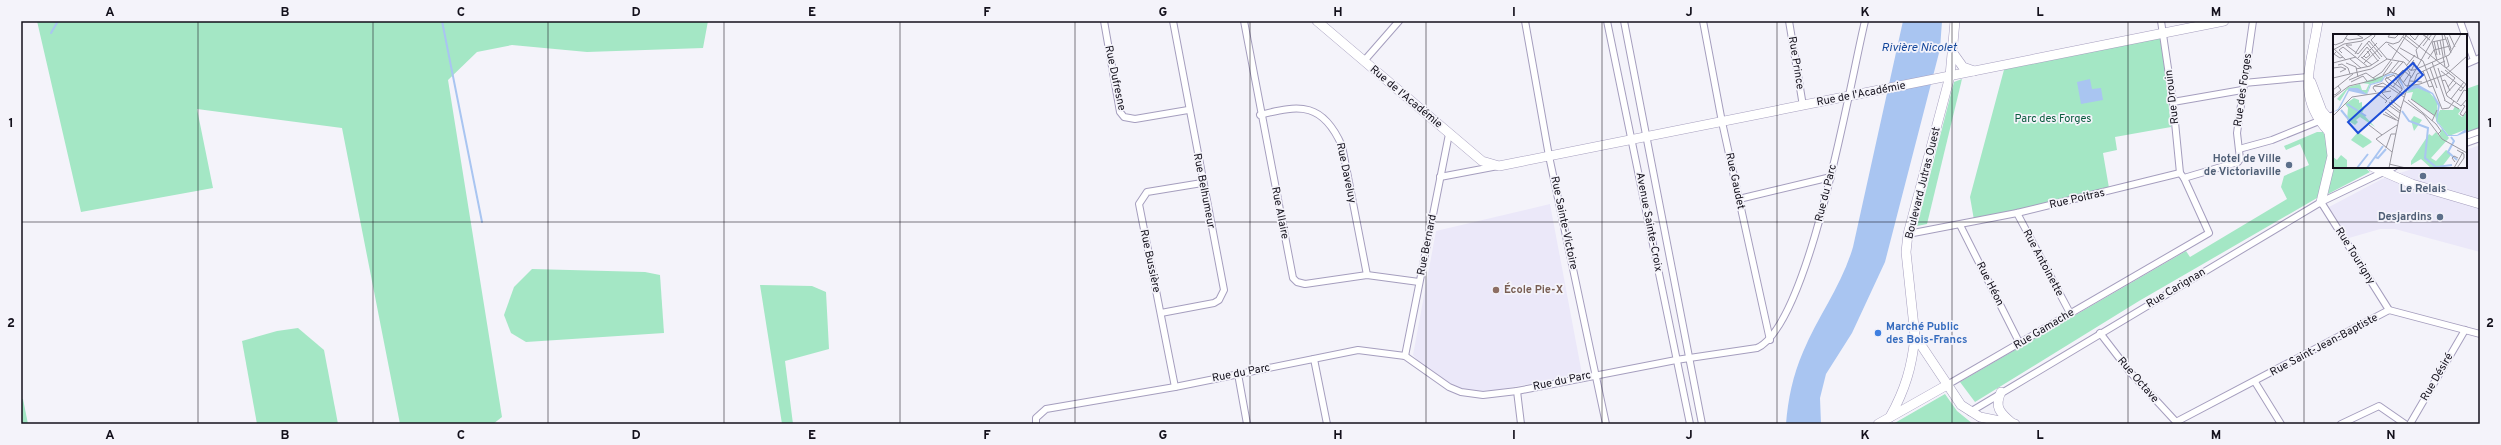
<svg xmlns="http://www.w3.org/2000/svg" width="2501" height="445" viewBox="0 0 2501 445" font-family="Overpass,sans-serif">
<rect width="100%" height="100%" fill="#f4f3fa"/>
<g fill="#ebe8f9">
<path d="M2480,145V252L2395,229H2380L2349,238L2329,207L2382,179L2418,167H2466V150Z"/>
<path d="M1550,204L1582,374L1487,392L1465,391L1449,384L1421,364L1413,355L1436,231Z"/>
</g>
<g fill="#a4e7c5">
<path d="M37,21H708L703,48L587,52L512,45L477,52L448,80L502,417L493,424H400L342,128L197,109L213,188L81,212Z"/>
<path d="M2161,37L2171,127L2115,137L2117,150L2103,153L2109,188L1974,220L1970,197L2005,66Z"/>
<path d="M1962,79L1927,224L1917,226L1954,82Z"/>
<path d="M2480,84V128L2466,133V89Z"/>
<path d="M2317,132H2323C2335,152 2324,178 2317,198L2139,301L1975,402L1960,382L2186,251L2190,257L2287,199L2281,187L2284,176L2309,165L2300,144L2286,150L2284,146Z"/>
<path d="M2334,144V167H2364L2370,172L2328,194Z"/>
<path d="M532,269L645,272L660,275L664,333L526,342L511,333L504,315L514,287Z"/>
<path d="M760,285L812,286L826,292L829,349L785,361L793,424H782Z"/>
<path d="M298,328L324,350L338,424H257L242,341L277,331Z"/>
<path d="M1945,394L1957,411L1973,424H1893Z"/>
<path d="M21,399H23L28,424H21Z"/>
</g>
<g fill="#a9c5f1">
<path d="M1903,21H1942L1940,49L1885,262L1852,333L1826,374L1820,398L1821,424H1786C1788,399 1793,375 1803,352C1818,316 1842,285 1853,247Z"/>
<path d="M2090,79L2092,89L2101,88L2103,100L2081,104L2077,82Z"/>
</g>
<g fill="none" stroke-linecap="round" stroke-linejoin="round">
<g stroke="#a9c5f1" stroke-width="2">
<path d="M442,21L482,222"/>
<path d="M51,33L58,21"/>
</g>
<g stroke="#a59ebe" stroke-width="8">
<g id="street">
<path d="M1104,21L1120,112L1124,117L1135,119L1188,110"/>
<path d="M1244,21L1293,278L1297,282L1305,284L1367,275L1419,282"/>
<path d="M1525,21L1549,156L1606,424"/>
<path d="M1607,21L1690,424"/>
<path d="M1624,21L1702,424"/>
<path d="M1703,21L1722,122L1770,340"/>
<path d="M1789,21L1803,106"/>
<path d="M2161,21L2173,102L2180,173"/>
<path d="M2460,21L2465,35"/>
<path d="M2466,38L2474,60"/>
<path d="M1364,61L1399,21"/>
<path d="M2466,64L2480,58"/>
<path d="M2244,83L2308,77"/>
<path d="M2173,102L2242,90"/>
<path d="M1260,115C1301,104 1323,103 1342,146L1367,275"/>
<path d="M2466,136L2480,131"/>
<path d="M2466,143L2480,138"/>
<path d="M2239,149L2272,140L2334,115"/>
<path d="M1440,177L1498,166"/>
<path d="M1739,199L1831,177"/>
<path d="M2321,202L2389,310"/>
<path d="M2017,213L2070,313"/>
<path d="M1960,225L2020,344"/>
<path d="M1908,234L2017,213L2180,173L2184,178L2238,162L2240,159L2237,133L2253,21"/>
<path d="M1161,313L1214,303L1219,300L1224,290L1173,21"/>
<path d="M2100,333L2130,372L2178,424"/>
<path d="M1405,356L1449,134"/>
<path d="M1314,359L1327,424"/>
<path d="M1238,374L1247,424"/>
<path d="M2255,382L2281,424"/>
<path d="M1947,385L2209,233L2184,178"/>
<path d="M1175,387L1139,204L1147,192L1202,183"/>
<path d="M1517,391L1521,424"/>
<path d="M1970,412L2321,202L2394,167"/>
<path d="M2176,422L2389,310L2480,334"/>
<path d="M1036,424V418L1046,409L1175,387L1358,350L1405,356L1449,387L1461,392L1483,395L1517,391L1676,360L1757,348C1810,324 1850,82 1865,21"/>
<path d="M2341,424L2379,406L2405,424"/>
<path d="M2410,424L2465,330"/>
</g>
</g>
<g stroke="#a59ebe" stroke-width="10">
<g id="secondary">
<path d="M1317,21L1469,150L1482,161L1499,166L2224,21"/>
<path d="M1955,21L1950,76L1908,234L1906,252L1915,336L1961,405L1980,417L2015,424"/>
<path d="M2318,21C2311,69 2294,99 2334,137"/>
<path d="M1953,53L1963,67L1974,71"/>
<path d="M2311,82L2322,111L2334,125"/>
<path d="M2373,167L2412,184L2480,204"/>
<path d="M2321,202L2332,156L2329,132"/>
<path d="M2001,392C1994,407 2000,413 2012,423"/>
<path d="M1890,417C1905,390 1912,367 1915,336"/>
<path d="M1878,424L1947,385"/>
</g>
</g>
<use href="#street" stroke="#fff" stroke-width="6"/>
<use href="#secondary" stroke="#fff" stroke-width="9"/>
</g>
<path fill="none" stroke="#13101b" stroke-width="1" stroke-opacity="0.55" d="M198,21V424M373,21V424M548,21V424M724,21V424M900,21V424M1075,21V424M1250,21V424M1426,21V424M1602,21V424M1777,21V424M1952,21V424M2128,21V424M2304,21V424M21,222H2480"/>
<g fill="#5c6f8a" stroke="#f4f3fa" stroke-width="1.5">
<circle cx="2289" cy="165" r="4"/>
<circle cx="2423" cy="176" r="4"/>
<circle cx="2440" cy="217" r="4"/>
</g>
<circle fill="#8d6e63" stroke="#f4f3fa" stroke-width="1.5" cx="1496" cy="290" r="4"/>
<circle fill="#3f7fe0" stroke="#f4f3fa" stroke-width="1.5" cx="1878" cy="333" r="4"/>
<g text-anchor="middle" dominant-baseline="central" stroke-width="3.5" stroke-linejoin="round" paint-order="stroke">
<g font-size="11" fill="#13101b" stroke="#f4f3fa">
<text transform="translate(1796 63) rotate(81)">Rue Prince</text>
<text transform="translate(1115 78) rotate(78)">Rue Dufresne</text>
<text transform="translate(2243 90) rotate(-82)">Rue des Forges</text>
<text transform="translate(1861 94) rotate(-11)">Rue de l'Académie</text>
<text transform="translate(1406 97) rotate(40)">Rue de l'Académie</text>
<text transform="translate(2172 97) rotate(-97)">Rue Drouin</text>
<text transform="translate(1346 173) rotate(78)">Rue Daveluy</text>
<text transform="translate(1735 181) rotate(78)">Rue Gaudet</text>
<text transform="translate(1923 183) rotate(-76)">Boulevard Jutras Ouest</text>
<text transform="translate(1204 191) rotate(79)">Rue Belhumeur</text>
<text transform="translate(1826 193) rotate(-76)">Rue du Parc</text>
<text transform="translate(2077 199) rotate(-13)">Rue Poitras</text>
<text transform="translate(1280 213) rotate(79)">Rue Allaire</text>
<text transform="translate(1649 222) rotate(79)">Avenue Sainte-Croix</text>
<text transform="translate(1564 223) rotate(78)">Rue Sainte-Victoire</text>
<text transform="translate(1427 245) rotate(-79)">Rue Bernard</text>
<text transform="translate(2355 256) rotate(58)">Rue Tourigny</text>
<text transform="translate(1150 261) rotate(78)">Rue Bussière</text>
<text transform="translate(2043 263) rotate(62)">Rue Antoinette</text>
<text transform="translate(1990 284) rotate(63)">Rue Héon</text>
<text transform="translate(2176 288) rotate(-31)">Rue Carignan</text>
<text transform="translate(2044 329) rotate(-31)">Rue Gamache</text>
<text transform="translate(2324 345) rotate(-28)">Rue Saint-Jean-Baptiste</text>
<text transform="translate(1241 373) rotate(-11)">Rue du Parc</text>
<text transform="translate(2437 377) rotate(-60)">Rue Désiré</text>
<text transform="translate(2138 380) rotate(49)">Rue Octave</text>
<text transform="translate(1562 381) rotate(-12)">Rue du Parc</text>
</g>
<g font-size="11" fill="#0a5b3e" stroke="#f4f3fa">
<text x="2053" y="119">Parc des Forges</text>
</g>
<g font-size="11" font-weight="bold" fill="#4e5e75" stroke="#f4f3fa" text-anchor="end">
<text x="2281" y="159">Hotel de Ville<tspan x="2281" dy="13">de Victoriaville</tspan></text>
<text x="2423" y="189" text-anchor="middle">Le Relais</text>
<text x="2432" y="217">Desjardins</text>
</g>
<g font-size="11" font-weight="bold" fill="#785e54" stroke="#f4f3fa" text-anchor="start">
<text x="1504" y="290">École Pie-X</text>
</g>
<g font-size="11" font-weight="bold" fill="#366cbe" stroke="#f4f3fa" text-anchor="start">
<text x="1886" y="327">Marché Public<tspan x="1886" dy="13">des Bois-Francs</tspan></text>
</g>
<g font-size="12" font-style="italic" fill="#16499c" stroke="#f4f3fa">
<text x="1919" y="48">Rivière Nicolet</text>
</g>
</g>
<g transform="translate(2333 34)">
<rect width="134" height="134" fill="#f4f3fa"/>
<path d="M51,41L49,47L37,50L34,60L22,54H19L21,58L17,55L20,54L14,56L7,67L4,65L15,53L27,50L29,56H33L36,50L28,49ZM82,53L96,58L104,67L105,91L102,82L78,65L80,58L73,59ZM21,64L26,66V69L29,68V73L33,71L29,79L42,93L27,83L23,86L25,88L22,91L14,86L15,74L12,70ZM122,72L128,76L125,80L129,83L134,78V95L116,102L104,87V82L107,76H120ZM81,82L89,86L81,97L78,86ZM109,94L116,104L98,124L103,127L113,116L115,117L118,121L108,134H98L88,125L78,131V127L96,100L99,102L103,98L106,102ZM25,98L37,106L39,108L30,114L18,106ZM8,121L14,126V134H0V123L4,126Z" fill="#a4e7c5"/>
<path d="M61,39L67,43L72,56L79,51H86L100,59L107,71L104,87L115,101H124L133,95L134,98L124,102H114L103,87L105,72L99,60L84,54L73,58L62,40L52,43L49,48L38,51L34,61L16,57L6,76L0,78L5,75L16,54H25L34,60L37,50L48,47L52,41Z" fill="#a9c5f1"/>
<path fill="none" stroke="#a9c5f1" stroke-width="2" d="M14,70L33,82M8,76L17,87M69,77L76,87L95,94L92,124L103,133L119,131M118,103L121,107L115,118L124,126M42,123L45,124L53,115M24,134L35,120M34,134L50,112"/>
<path fill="none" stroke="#9a98a1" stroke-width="1" d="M41,0L42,2L38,6L54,25M57,0L55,3L62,4L66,0M71,0L134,51M76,0L82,6L86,0M89,0L97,6L90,0M109,0L112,22M111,0L118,19M116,0L122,13M70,3L84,14M114,3L118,15L116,16M12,4L16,6L30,4L23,0M107,6L112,33M101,7L104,21M104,7L107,21M0,9L2,11L10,8L15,0M34,9L47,25M55,10L77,28M60,10L66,8L71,1M19,11H13L25,20L36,7L49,23M90,12L99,0M0,14L13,26M67,14L90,27L109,75L116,74L121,67M0,16L11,10L29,7L40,0M3,18L1,20L7,24L10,23M9,19L6,16L10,13L35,33M22,20L29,9M31,22L33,24L37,21L34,17M28,23L39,31M25,24L34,13L45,27M29,24L44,9M85,24L83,16L96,0M17,25L28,34M59,25L74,0M95,25L101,16L117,12M104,26L99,8L113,5M99,28L112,66M0,29L23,23M13,29L23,33L25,43M31,29L53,8L60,10M5,31L9,30L15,34L17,40M74,31L82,21M0,34L8,33L13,35L7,38M97,34L104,54M105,34L114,62L128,72L134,65M113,34L116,32L113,22M23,35L37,32L46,26M81,36L116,21L128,0M112,36L122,44L115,53M78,37L82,29L79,28M90,37L96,53L100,52M108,37L130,54M61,38L70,28M56,39L66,27M50,41L59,28M65,41L70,36L76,41M53,43L69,55M0,44L38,35L54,25L71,28L77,36H81M40,44L49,38L58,26M78,44L103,0M16,46L33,39L43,46M77,47L89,48M109,47L112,46L117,57M18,48L30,42L34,47M81,48L84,40L112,27M70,49L77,39L74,35M41,52L52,53V57M60,53L81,26M125,55L128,57L133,50M0,56L20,40M47,57L55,65L58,62M43,58L40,54L41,52L50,49L71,63M0,60L2,61L8,56L5,52M113,60L123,49M43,62L46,61L54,67L52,69M0,64L16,52L41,46L58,38L64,40L73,52L87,50L114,40L134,22M78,65L102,82M118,65L131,48M58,66L68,74M70,66L91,81L109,105L134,119M75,66L103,90L108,97L105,100M111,66L126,75M56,68L67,77M124,68L131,56L134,57M130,71L132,72L127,80L130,82L134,76M57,72L67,79M52,78L65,87M50,80L63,86M0,82L19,63L58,57M66,85L52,74L63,63L67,58L69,56V54L61,41L52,45L54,48L60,53H61L67,58L70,60H72M99,87L104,76M36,91L49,101M53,114L58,100H63M59,118L43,105L64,91M122,128L119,124L121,122L125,124M56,130L73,134M56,134L68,74L78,42L76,41M121,134L130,118M124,134L131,124V120L124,116"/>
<path fill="#1d4ed8" fill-opacity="0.15" stroke="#1d4ed8" stroke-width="2" d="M80,29L90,41L25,99L15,88Z"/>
<rect width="134" height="134" fill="none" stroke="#13101b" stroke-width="2"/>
</g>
<rect width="2501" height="445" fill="none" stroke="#f4f3fa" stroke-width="44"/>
<rect x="22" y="22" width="2457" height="401" fill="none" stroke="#13101b" stroke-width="1.5"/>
<g font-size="13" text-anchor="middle" font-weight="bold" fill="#13101b">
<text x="110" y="16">A</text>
<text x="285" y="16">B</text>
<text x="461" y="16">C</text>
<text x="636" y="16">D</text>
<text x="812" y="16">E</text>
<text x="987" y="16">F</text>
<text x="1163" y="16">G</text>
<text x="1338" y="16">H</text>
<text x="1514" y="16">I</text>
<text x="1689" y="16">J</text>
<text x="1865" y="16">K</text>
<text x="2040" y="16">L</text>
<text x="2216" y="16">M</text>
<text x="2391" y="16">N</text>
<text x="11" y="127">1</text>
<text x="2490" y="127">1</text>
<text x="11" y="327">2</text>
<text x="2490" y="327">2</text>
<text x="110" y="439">A</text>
<text x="285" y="439">B</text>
<text x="461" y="439">C</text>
<text x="636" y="439">D</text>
<text x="812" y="439">E</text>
<text x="987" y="439">F</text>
<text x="1163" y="439">G</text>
<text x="1338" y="439">H</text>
<text x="1514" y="439">I</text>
<text x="1689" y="439">J</text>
<text x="1865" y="439">K</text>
<text x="2040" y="439">L</text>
<text x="2216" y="439">M</text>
<text x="2391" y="439">N</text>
</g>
</svg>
